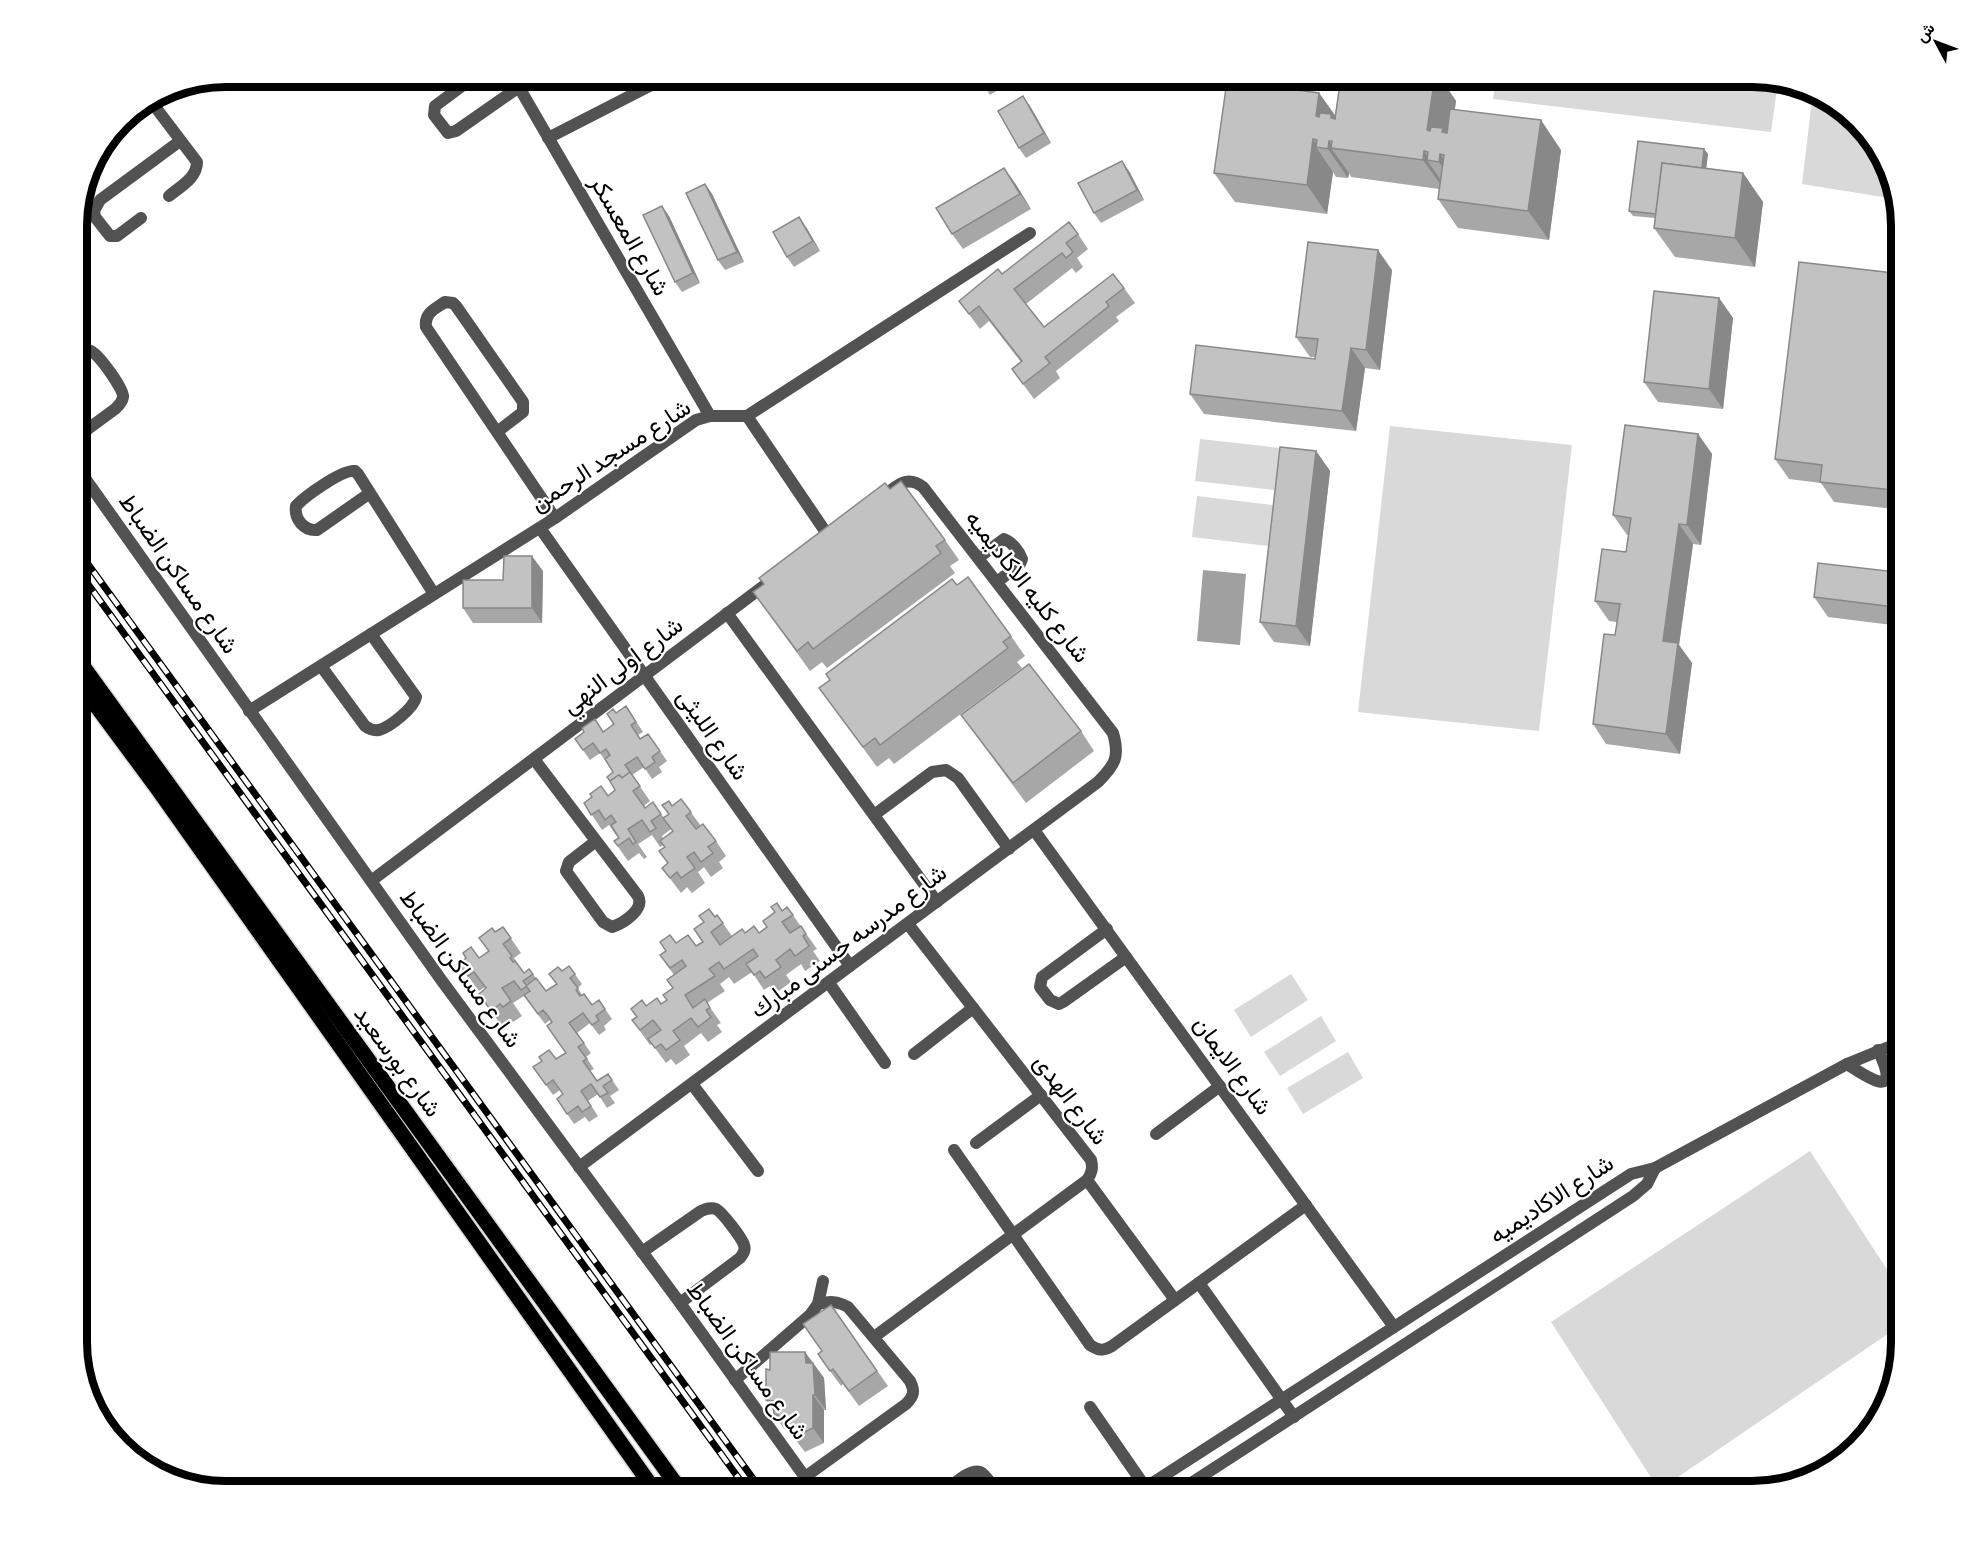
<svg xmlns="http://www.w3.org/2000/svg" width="1978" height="1568" viewBox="0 0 1978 1568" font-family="'Alegreya Sans',Vazirmatn,sans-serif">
<rect width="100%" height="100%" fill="#fff"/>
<g fill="#d9d9d9">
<path d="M1496,77H1752L1778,82L1771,132L1493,99Z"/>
<path d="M1813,91L1850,113L1886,160L1895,199L1802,184Z"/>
<path d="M1390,426L1572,445L1539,731L1358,712Z"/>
<path d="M1200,439L1280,448L1275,490L1195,481Z"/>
<path d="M1197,496L1273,505L1268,546L1192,537Z"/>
<path d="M1291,974L1308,1000L1251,1037L1234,1010Z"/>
<path d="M1321,1016L1336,1041L1280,1076L1264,1052Z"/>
<path d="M1348,1052L1363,1078L1303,1114L1287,1088Z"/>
<path d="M1810,1151L1901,1291V1325L1659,1490L1551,1322Z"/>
</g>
<path fill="#a0a0a0" d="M1203,570L1246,574L1240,645L1197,641Z"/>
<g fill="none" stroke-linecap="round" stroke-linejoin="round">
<g stroke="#dbdbdb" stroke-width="18">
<g id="primary">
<path d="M77,658L681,1491"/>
<path d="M77,680L157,788L655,1491"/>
</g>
</g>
<g stroke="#525252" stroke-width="12">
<path d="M474,77L435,106L434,115L448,133L456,131L519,87"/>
<path d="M513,77L710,416"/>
<path d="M150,100L197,162C197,178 181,186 169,196"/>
<path d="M548,138L667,77"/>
<path d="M141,218L117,236H110L95,217L94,211L100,200L180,141"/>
<path d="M747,416L829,537"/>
<path d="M497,432L523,412V402L456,306L453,303L445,302C435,309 424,313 426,327L555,518"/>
<path d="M77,437L115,409C118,406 122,403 123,397C124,389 99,355 91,351C86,349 81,350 77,352"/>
<path d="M77,467L442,981L680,1303L815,1491"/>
<path d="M370,493L317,530C304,531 294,519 296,506C305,496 343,469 355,471L358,474L434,594"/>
<path d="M540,528L850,966"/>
<path d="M978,558L1004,539C1012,542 1019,551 1022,559L1020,564L997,582"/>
<path d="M727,613L937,902"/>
<path d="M321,666L365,726C369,729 373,731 379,730C390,727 414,708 416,697L371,634"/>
<path d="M249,711L555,518L696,420L710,416H747L1030,233"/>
<path d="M534,759L638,896C645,909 624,923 612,927L603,922L566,871L569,862L596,841"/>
<path d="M874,815L932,772L946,770L958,778L1009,849"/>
<path d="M1034,830L1394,1327"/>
<path d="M371,881L765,585"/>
<path d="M1107,929L1042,977L1040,987L1050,1000L1059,1004L1063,1002L1126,957"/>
<path d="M829,983L885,1063"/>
<path d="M914,1054L973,1008"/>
<path d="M1847,1064C1871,1080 1902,1100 1878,1050"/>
<path d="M692,1084L758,1171"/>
<path d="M1156,1134L1220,1086"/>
<path d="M976,1143L1041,1095"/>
<path d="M954,1150L1090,1345C1099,1351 1103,1351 1112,1346L1306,1205"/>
<path d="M579,1167L1098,782C1115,765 1120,757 1113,733L923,487C910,477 901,482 890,491"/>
<path d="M1087,1180L1175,1300"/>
<path d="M642,1252L701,1211C706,1209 711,1207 716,1209C722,1212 742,1238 744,1245C746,1250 743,1254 740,1258L680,1303"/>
<path d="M1199,1283L1294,1417"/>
<path d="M874,1337L1087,1180C1092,1173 1093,1168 1091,1160L908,924"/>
<path d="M735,1380L810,1315L818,1304L823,1281"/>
<path d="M1090,1407L1148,1491"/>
<path d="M805,1477L906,1404C914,1396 915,1391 910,1381L848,1307C837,1301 830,1301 818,1304"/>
<path d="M945,1491C952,1486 970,1468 980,1472C986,1474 992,1486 996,1491"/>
<path d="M1140,1491L1631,1174L1655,1168L1847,1064L1901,1042"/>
<path d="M1179,1491L1633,1196L1647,1184L1655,1168"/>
</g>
<use href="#primary" stroke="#000" stroke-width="15"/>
<g stroke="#000" stroke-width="7">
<g id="rail">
<path d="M77,549L762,1491"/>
<path d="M77,569L748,1491"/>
</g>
</g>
<use href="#rail" stroke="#fff" stroke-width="4.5" stroke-dasharray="14" stroke-linecap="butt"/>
</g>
<g fill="#a7a7a7" fill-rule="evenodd">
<path d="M978,76H1010L1013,81L990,95Z"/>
<path d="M1341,76H1439L1456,101L1455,109L1561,150L1549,240L1458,228L1438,199L1439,189L1351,177L1349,173L1348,178L1336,177L1333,172L1327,214L1235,202L1214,173L1319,93L1335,116Z"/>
<path d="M1030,106L1051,143L1026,158L1019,148Z"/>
<path d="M1704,149L1708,154L1706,168L1743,173L1763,202L1755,267L1675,257L1654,228L1655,218L1633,216L1629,211Z"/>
<path d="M1129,171L1144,200L1101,223L1094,213Z"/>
<path d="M1015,183L1031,209L963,249L952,234Z"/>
<path d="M705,184L712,194L744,262L725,270L718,260Z"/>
<path d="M669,216L700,283L682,292L675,282Z"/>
<path d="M806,227L820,251L794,267L787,257Z"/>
<path d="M1078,234L1088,249L1077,258L1083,267L1076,273L1072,268L1026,304L1044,327L1124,288L1135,303L1116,317L1119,321L1056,371L1060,378L1034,399L1012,369L1021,362L989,321L980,329L959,301Z"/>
<path d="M1392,270L1380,370L1365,368L1356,431L1204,414L1190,394L1315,359V357H1310L1296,337Z"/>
<path d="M1902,274V510L1834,502L1821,483L1789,479L1775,459Z"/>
<path d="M1719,298L1733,318L1723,409L1658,402L1644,382Z"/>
<path d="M1698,434L1712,454L1701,545L1693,544L1679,645L1692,663L1680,754L1606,744L1593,724L1615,635L1617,622L1609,621L1595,601L1626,552L1628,535H1627L1613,515Z"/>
<path d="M1316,451L1330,471L1310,646L1274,642L1260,622Z"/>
<path d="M890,489L945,540L959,560L950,566L955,573L827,668L822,662L810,671L753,592Z"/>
<path d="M1902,562V656L1890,639L1892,625L1828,617L1814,597L1896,572Z"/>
<path d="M543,571L542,623H473L463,608L503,580Z"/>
<path d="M957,585L1011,636L1025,656L1017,662L1022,668L894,764L889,758L877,767L819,688Z"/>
<path d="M626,706L643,732L638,735L641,739L648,734L667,761L659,767L662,772L652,779L644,767L632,775L650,801L644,806L645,808L653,802L664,818L668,814L672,806L681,799L701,826L716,841L726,856L719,862L723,868L711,877L704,867L698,872L705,883L692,893L687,887L681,893L662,868L668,863L659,851L665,847L663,845L660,847L652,835L638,844L647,857L644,859L639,853L628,861L614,841L619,838L617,834L616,835L609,825L602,830L584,803L608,796L615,790L613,772L600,753L590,760L575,739L603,732L614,724L616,713ZM671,829L673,831L663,838L662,836Z"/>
<path d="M961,715L1081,731L1094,751L1026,803Z"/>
<path d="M787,907L817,949L813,951L820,961L805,971L801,964L786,975L791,982L776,993L770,986L764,990L752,972L734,984L729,977L720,984L725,991L707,1003L721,1023L717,1025L722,1032L708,1042L701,1033L684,1046L690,1055L676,1065L671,1059L666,1063L652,1044L650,1045L632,1020L637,1017L646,1006L661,1004L667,1000L673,988L674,975L660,955L676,943L696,946L703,942L715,917L717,915L732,936L745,933H759L767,927L782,911Z"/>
<path d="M503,927L521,953L514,958L524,973L529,969L546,991L556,984L562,971L569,966L582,984L578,988L582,995L592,1005L599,1000L612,1019L604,1026L606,1030L599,1035L590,1023L577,1033L591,1053L586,1057L594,1069L590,1071L597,1081L608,1074L619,1090L610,1096L615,1103L607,1108L598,1094L588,1101L598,1116L589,1122L585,1117L574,1124L557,1099L563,1094L560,1090L553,1095L533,1067L556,1059L566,1053L550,1020L545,1024L524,996L513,1003L522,1016L513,1022L511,1019L502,1026L479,994L486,988L485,987L479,991L459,964L479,958L489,951L495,932Z"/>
<path d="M831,1305L888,1386L859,1406L843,1384L841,1386L830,1371Z"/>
<path d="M805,1352L824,1378L826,1410H824V1443L805,1452L788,1430L784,1429L774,1414L773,1410L766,1400Z"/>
</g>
<g fill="#888">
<path d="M1435,76H1439L1456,101L1450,140L1427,130Z"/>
<path d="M1319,93L1340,122L1316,116Z"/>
<path d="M1023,96L1030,106L1051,143L1044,133Z"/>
<path d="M1541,120L1561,150L1549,240L1528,211Z"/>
<path d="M1313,139L1319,148L1316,147L1333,172L1327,214L1307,185Z"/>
<path d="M1329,141L1334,149L1331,148L1349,173L1348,178L1328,149Z"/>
<path d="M1704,149L1708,154L1703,194L1700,189Z"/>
<path d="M1424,151L1431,161L1427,160L1444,185V189L1423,160Z"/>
<path d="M1440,154L1460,183L1459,191L1439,162Z"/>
<path d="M1122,161L1129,171L1144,200L1137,190Z"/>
<path d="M1004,168L1015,183L1031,209L1020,194Z"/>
<path d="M1743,173L1763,202L1755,267L1735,238Z"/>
<path d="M705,184L712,194L744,262L737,252Z"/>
<path d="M662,206L669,216L700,283L693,273Z"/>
<path d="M799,217L806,227L820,251L813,241Z"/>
<path d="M1378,250L1392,270L1380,370L1366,350Z"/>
<path d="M1719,298L1733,318L1723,409L1709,389Z"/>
<path d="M1351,348L1365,368L1356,431L1342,411Z"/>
<path d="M1698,434L1712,454L1701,545L1687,525Z"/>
<path d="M1316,451L1330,471L1310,646L1296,626Z"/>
<path d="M1679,524L1693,544L1679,645L1692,663L1680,754L1666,734L1663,641Z"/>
<path d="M532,556L543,571L542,623L532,608Z"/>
<path d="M805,1352L824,1378L826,1410L815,1395L806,1363Z"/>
<path d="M813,1395L824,1410V1443L813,1428Z"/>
</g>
<g fill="#c2c2c2" stroke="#888" stroke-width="1.5">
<path d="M978,76H998L983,85Z"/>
<path d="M1341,76H1435L1427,130L1430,131L1431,127L1443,128L1442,132L1447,133L1450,109L1541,120L1528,211L1438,199L1444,155L1440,154L1439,162L1427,160L1428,152L1424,151L1423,160L1331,148L1332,141H1329L1328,149L1316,147L1317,140L1313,139L1307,185L1214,173L1227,81L1319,93L1316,116L1319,117L1320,113L1331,114V118L1335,119Z"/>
<path d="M1023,96L1044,133L1019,148L998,111Z"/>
<path d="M1638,141L1704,149L1702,168L1662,163L1656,214L1629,211Z"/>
<path d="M1122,161L1137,190L1094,213L1078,183Z"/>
<path d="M1662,163L1743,173L1735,238L1654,228Z"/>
<path d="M1004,168L1020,194L952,234L936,208Z"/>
<path d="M705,184L737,252L718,260L686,193Z"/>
<path d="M662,206L693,273L675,282L643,215Z"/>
<path d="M799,217L813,241L787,257L773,232Z"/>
<path d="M1069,222L1078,234L1066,243L1073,252L1066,258L1062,253L1014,289L1044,327L1113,274L1124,288L1106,302L1109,306L1045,357L1050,363L1023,384L1012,369L1022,361L979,306L969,314L959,301L998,269L1002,274Z"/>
<path d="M1308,242L1378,250L1366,350L1351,348L1342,411L1190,394L1196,345L1315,359L1318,339L1296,337Z"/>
<path d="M1799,262L1902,274V491L1820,482L1822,465L1775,459Z"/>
<path d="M1654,291L1719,298L1709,389L1644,382Z"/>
<path d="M1625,425L1698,434L1687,525L1679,524L1663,641L1678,643L1666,734L1593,724L1604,634L1615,635L1620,604L1595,601L1602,549L1626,552L1631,518L1613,515Z"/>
<path d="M1280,447L1316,451L1296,626L1260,622Z"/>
<path d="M901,481L945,540L936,546L941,553L813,649L808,642L797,651L753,592L764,584L759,578L885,483L890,489Z"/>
<path d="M504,556H532V608H463V580H503Z"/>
<path d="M1897,562H1902V641L1890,639L1894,607L1814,597L1818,563L1896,572Z"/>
<path d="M968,577L1011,636L1003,642L1008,648L880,745L875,738L863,747L819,688L830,680L826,674L952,579L957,585Z"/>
<path d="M1029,664L1081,731L1013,783L961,715Z"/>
<path d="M626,706L636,722L631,725L640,739L648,734L660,751L652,757L655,762L645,769L637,757L625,765L630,772L622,778L619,775L610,781L607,777L613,772L605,759L610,755L606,749L600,753L593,743L583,750L575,739L584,732L582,728L595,719L603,732L614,724L607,714L613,709L616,713Z"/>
<path d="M630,772L640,786L633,791L645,808L653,802L661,814L651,821L656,828L650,832L642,820L628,829L636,842L633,844L629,838L618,846L614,841L619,838L611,825L616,822L611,815L605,820L599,810L591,815L584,803L592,797L590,794L601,786L608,796L615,790L610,781L619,775L622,778Z"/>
<path d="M681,799L691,812L686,816L696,829L703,824L716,841L708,847L713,853L701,862L694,852L687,857L695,868L681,878L677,872L670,878L662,868L668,863L659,851L665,847L660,841L673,831L663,818L669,814L662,805L669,801L672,806Z"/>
<path d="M777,903L782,911L787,907L793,915L782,922L790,933L801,926L806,934L803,936L809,946L795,956L790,949L776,960L781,967L765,978L760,971L754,975L746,964L758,956L753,949L724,969L719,962L709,969L715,976L685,995L693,1008L705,999L710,1008L706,1010L711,1017L698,1027L691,1018L673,1031L680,1040L666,1050L661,1044L655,1048L648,1039L661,1030L653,1020L640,1030L632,1020L637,1017L631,1009L642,1000L646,1006L657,998L661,1004L667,1000L663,995L673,988L667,980L686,966L682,960L670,968L660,955L666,951L660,942L670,935L676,943L688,935L696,946L703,942L694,929L704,922L699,916L709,909L715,917L717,915L723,923L711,932L720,945L742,929L745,933L754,926L759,933L767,927L763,921L775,912L771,907Z"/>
<path d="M503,927L511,938L503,944L512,956L510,958L513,962L515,961L524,973L529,969L533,974L523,981L527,986L521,990L514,981L502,988L511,1001L503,1007L500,1004L491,1011L479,994L486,988L474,972L468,976L459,964L466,958L463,953L471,947L479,958L489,951L479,938L492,928L495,932Z"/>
<path d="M569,966L575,974L570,978L578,988L576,990L580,996L584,994L592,1005L599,1000L605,1009L596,1016L599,1020L592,1025L583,1013L569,1023L584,1043L578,1047L587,1059L583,1061L597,1081L608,1074L612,1080L603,1086L608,1093L600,1097L591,1084L581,1091L591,1106L582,1112L578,1106L567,1114L557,1099L563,1094L553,1080L546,1085L533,1067L542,1061L539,1057L549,1050L556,1059L566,1053L547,1026L552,1022L548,1016L543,1010L538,1014L524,995L530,991L526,986L536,978L546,991L557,984L549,974L558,967L562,971Z"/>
<path d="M831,1305L877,1371L849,1391L833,1369L830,1371L818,1354L822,1351L803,1324Z"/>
<path d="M770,1352H805L806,1363H813L815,1395H813V1428L794,1437L778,1415L774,1414L773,1401L766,1400V1369L770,1370Z"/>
</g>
<g text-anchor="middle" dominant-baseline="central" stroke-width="4.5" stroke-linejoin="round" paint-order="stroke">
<g font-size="24" fill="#000" stroke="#fff">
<text transform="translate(629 236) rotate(60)">شارع المعسكر</text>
<text transform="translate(611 456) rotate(-33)">شارع مسجد الرحمن</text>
<text transform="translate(178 574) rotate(55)">شارع مساكن الضباط</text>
<text transform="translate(1027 587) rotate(52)">شارع كليه الاكاديميه</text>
<text transform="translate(623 666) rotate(-37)">شارع اولى النهي</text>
<text transform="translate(712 735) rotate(55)">شارع الليثى</text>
<text transform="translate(849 942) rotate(-37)">شارع مدرسه حسنى مبارك</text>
<text transform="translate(460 969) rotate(54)">شارع مساكن الضباط</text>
<text transform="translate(397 1062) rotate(54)">شارع بورسعيد</text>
<text transform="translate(1232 1066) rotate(54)">شارع الايمان</text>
<text transform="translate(1070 1100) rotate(53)">شارع الهدى</text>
<text transform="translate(1552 1200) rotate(-33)">شارع الاكاديميه</text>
<text transform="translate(747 1361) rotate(54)">شارع مساكن الضباط</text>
</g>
</g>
<path d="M0 0H1978V1568H0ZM226 87H1752A139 139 0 0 1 1891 226V1342A139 139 0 0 1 1752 1481H226A139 139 0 0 1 87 1342V226A139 139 0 0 1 226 87Z" fill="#fff" fill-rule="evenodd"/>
<path fill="none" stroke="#000" stroke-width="8" d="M226 87H1752A139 139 0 0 1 1891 226V1342A139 139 0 0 1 1752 1481H226A139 139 0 0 1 87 1342V226A139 139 0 0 1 226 87Z"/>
<g transform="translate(1936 42) rotate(311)" stroke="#ffffff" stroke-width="4.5" paint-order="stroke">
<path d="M0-4.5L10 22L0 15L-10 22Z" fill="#000000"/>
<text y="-9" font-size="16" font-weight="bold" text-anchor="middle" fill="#000000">ش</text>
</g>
</svg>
